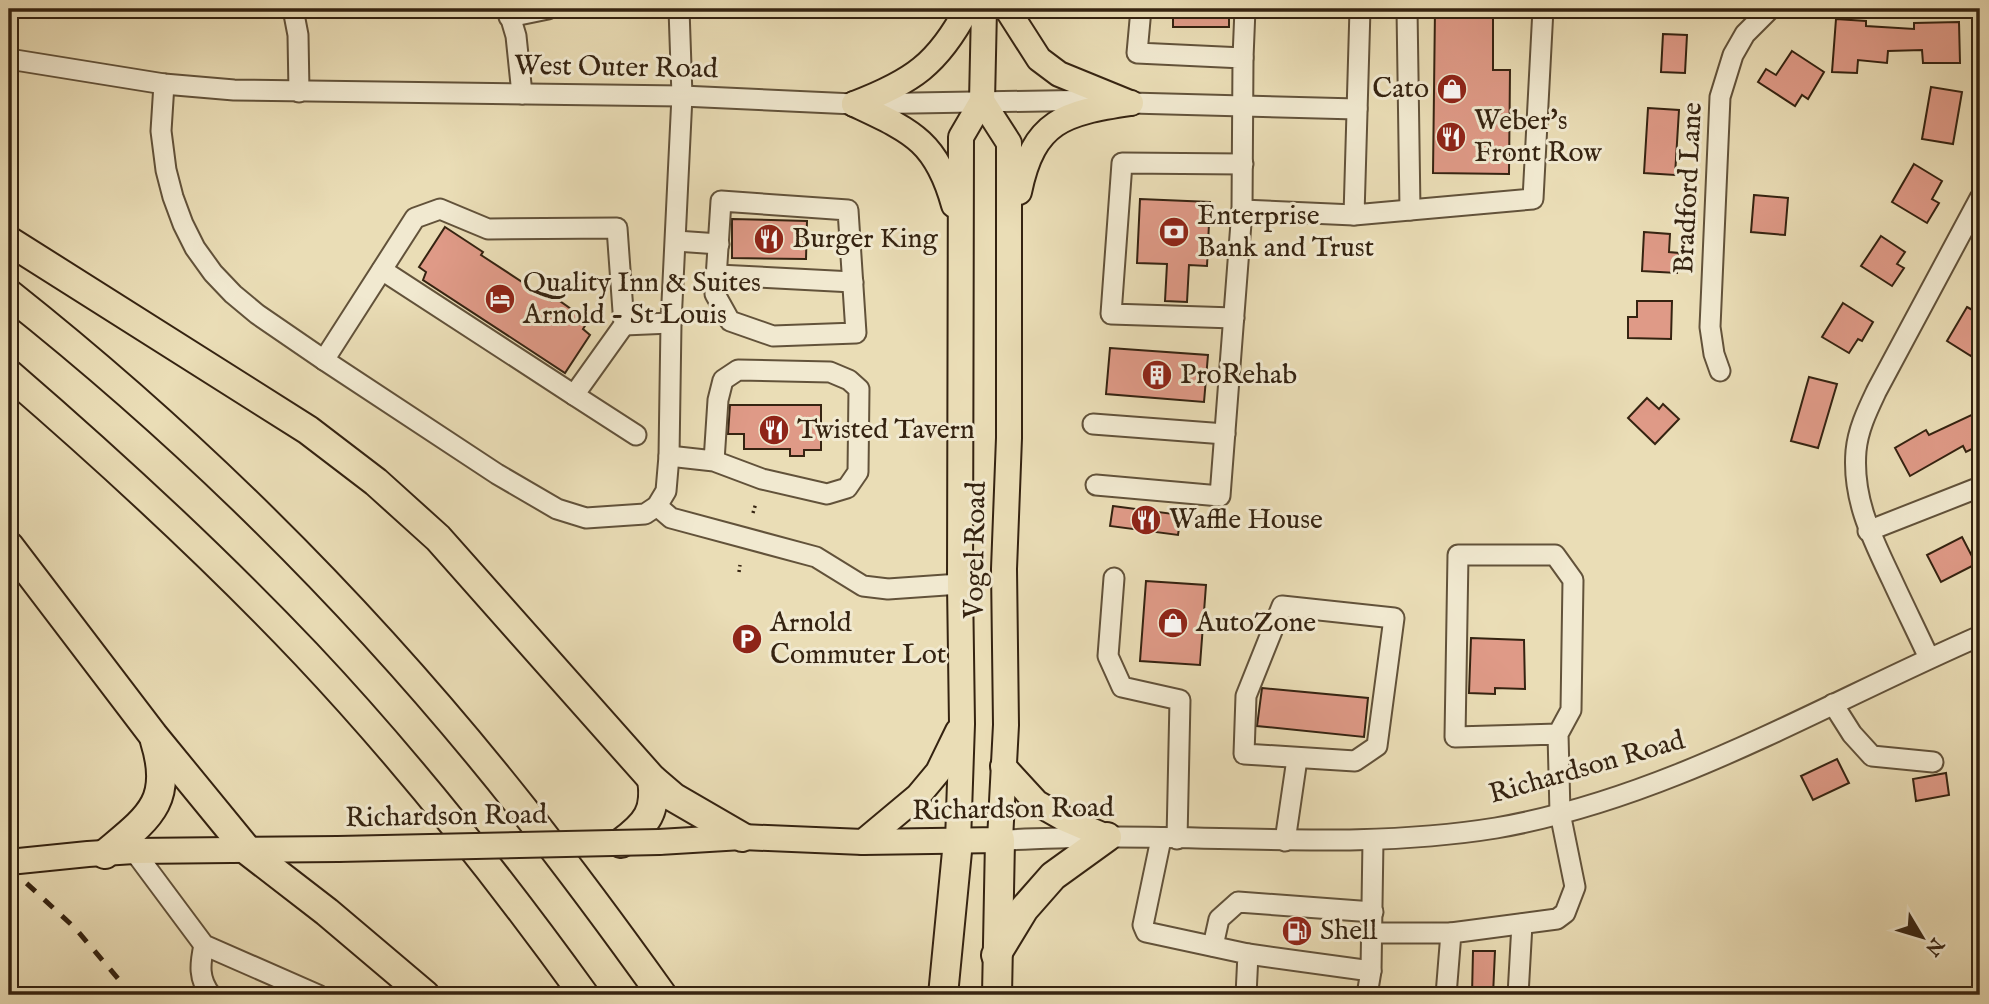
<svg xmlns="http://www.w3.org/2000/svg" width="1989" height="1004" viewBox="0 0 1989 1004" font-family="'IM FELL English',serif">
<rect width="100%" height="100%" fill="#eaddb6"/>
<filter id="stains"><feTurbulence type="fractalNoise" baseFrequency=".00286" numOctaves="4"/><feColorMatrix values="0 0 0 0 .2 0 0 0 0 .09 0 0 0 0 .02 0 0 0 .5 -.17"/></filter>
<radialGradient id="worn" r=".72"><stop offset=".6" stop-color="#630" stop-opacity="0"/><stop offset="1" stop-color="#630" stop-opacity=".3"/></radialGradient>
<g fill="#df9a87" stroke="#352311" stroke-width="2">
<path d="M1173,9L1229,10V27H1173Z"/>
<path d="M1435,9H1493V70H1510L1509,174L1433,173Z"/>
<path d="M1836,19L1866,21V26L1914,29V23L1959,22L1960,63H1923L1922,50L1888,51L1887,63L1858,60L1857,73L1832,72Z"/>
<path d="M1663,34L1687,35L1685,73L1661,72Z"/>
<path d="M1792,51L1824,72L1808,99L1802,95L1795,106L1758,82L1766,69L1776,75Z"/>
<path d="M1931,87L1962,92L1953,144L1922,139Z"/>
<path d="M1648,108L1679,110L1675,175L1644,173Z"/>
<path d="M1914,164L1942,181L1932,199L1939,203L1927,223L1892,202Z"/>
<path d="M1754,195L1788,198L1785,235L1751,232Z"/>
<path d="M1140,199L1210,202L1207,266L1189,265L1187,302L1165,301L1167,264L1137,263Z"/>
<path d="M732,219L807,221L806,259L732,258Z"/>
<path d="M445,227L483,252L481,255L551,301L554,297L588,321L583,329L590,335L565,373L423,280L426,272L419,267Z"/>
<path d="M1644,232L1670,234L1669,252L1679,253L1677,273L1642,271Z"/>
<path d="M1881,236L1905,252L1897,264L1904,268L1892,286L1861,266Z"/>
<path d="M1637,301H1672L1671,339L1628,338V317H1637Z"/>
<path d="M1843,303L1873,322L1862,341L1858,339L1849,353L1822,337Z"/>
<path d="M1967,307L1980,314V340L1971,356L1947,341Z"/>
<path d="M1110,348L1208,355L1204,402L1106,394Z"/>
<path d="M1809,377L1837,384L1818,448L1791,441Z"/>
<path d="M1647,398L1659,409L1663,404L1679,419L1655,444L1628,418Z"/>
<path d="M730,405H821V450H804V456H790V449H744V434H728Z"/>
<path d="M1980,411V445L1966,452L1963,446L1910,476L1895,448L1926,430L1929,435Z"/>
<path d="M1113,506L1181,515L1178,535L1110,526Z"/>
<path d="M1962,537L1976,564L1941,582L1927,555Z"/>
<path d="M1146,581L1206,585L1200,665L1140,661Z"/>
<path d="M1471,638L1524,640L1525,689L1495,688V694L1469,693Z"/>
<path d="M1262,688L1368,698L1364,737L1257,726Z"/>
<path d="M1837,759L1849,783L1813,800L1801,776Z"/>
<path d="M1946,773L1949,795L1916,801L1913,779Z"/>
<path d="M1473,951H1495L1493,995H1472Z"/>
</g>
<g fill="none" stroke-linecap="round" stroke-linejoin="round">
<g stroke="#62523a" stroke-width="23">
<g id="minor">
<path d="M293,9L298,35L299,92"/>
<path d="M508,9L516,36L522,94"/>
<path d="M1141,9L1137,53L1243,58L1242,210"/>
<path d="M1360,9L1354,215L1533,199L1543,9"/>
<path d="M1407,9L1410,210"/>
<path d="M509,17L548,9"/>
<path d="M1243,58L1245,9"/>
<path d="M9,59L164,84L234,90L682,96L854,104L1103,100L1131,103L1357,109"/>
<path d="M164,84L161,131L166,170L173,197L183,224L195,248L213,273L233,294L257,314L324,360L497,474L557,509L586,518L645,514L657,506L666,491L669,456L671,323L682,96L679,9"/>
<path d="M721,201L848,210L856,333L773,336L730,321L715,294Z"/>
<path d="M676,241L719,244"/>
<path d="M382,270L574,395"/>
<path d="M718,275L853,282"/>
<path d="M1234,318L1111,314L1122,163L1243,164"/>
<path d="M624,325L671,323"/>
<path d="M324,360L415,218L440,209L488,229L617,228L624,325L574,395L636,435"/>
<path d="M1720,371L1714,354L1710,327L1720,97L1733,55L1745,34L1770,9"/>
<path d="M1093,424L1225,434"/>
<path d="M669,456L714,461L762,479L827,494L847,488L858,472L859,389L849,380L830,372L738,370L723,380L718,400L714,461"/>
<path d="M1096,485L1220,496L1242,210L1354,215"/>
<path d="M657,506L671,518L816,557L863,586L888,589L960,584"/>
<path d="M1868,531L1980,487"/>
<path d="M1114,578L1108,656L1122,687L1180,700L1177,839"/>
<path d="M1282,606L1394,618L1377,746L1355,761L1244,754L1246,696Z"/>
<path d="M1929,658C1917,632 1904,606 1892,580C1872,538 1852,499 1856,451C1858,429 1868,409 1877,390L1980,198"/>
<path d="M1833,704L1852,734L1872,756L1933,762"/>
<path d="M1161,839L1143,925L1146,932L1248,954L1246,995"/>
<path d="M1000,840C1035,839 1071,837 1106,837C1236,836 1366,849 1496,828C1669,798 1821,705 1980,636"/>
<path d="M1285,841L1297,759"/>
<path d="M134,851L204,945L318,995"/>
<path d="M1372,933H1451"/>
<path d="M204,945C200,964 198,979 211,995"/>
<path d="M1213,946L1219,919L1238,902L1373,912"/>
<path d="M1248,954L1371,971"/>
<path d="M1367,995L1371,971L1373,840"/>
<path d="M1446,995L1451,933L1557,919L1565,913L1575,887L1560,813L1558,734L1455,737L1458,555H1555L1573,580L1571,710L1558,734"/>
<path d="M1518,995L1522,924"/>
</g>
</g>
<g stroke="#352311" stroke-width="28">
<g id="major">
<path d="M1007,9L1039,59L1059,74L1130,103"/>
<path d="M854,104C911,131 936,140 954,205"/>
<path d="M854,104C912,82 938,64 967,9"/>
<path d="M1019,192C1034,120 1064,113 1131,103"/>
<path d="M1003,766L1037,803L1065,819L1107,837"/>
<path d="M958,841L962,724L960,584L961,137L982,101L984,9"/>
<path d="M659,842L742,837L863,842L1000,840L1006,725L1004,569L1009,438V143L982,101"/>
<path d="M863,842L918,796L938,772L958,731"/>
<path d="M9,862L88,854L134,851L338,849"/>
</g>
</g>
<g stroke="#352311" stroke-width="32">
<g id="highway">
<path d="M9,241L308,430L376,482L438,538L652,779L673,797L742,837"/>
<path d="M9,294C198,444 373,619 523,809C571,870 617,932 662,995"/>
<path d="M9,374C112,463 212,555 306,654C407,761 498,876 584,995"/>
<path d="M9,546L153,735L248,851L327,912L425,995"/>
<path d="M621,843C647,824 657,811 652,779"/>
<path d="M105,854C148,818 174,802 155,741"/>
<path d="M996,955L1024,909L1053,876L1107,837"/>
<path d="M943,995L958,841"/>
<path d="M997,995L1000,840"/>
</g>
</g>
<g stroke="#352311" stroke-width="3.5" stroke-dasharray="2 3.5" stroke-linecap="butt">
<path d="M753,513L756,503"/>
<path d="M739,572L740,565"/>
</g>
<use href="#minor" stroke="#f1e9d0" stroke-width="19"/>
<use href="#major" stroke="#eaddb6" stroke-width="24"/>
<use href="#highway" stroke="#eaddb6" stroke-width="28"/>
<path stroke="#352311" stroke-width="5" stroke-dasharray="12 12" stroke-linecap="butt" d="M9,867L75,928L132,995"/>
<g stroke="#352311" stroke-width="28" stroke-linecap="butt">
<path id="major-bridge" d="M338,849L659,842"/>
</g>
<use href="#major-bridge" stroke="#eaddb6" stroke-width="24"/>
</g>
<defs>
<g id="shop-disc" transform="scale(1.575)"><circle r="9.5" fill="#8f2418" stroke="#f1e9d0"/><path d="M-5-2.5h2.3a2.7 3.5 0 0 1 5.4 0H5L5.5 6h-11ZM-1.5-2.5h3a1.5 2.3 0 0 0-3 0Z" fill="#fff"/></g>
<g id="restaurant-disc" transform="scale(1.575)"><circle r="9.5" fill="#8f2418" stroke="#f1e9d0"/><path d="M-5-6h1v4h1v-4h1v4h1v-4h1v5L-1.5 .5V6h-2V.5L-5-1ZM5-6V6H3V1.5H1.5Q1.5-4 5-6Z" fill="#fff"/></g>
<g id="bank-disc" transform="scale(1.575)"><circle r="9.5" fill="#8f2418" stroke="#f1e9d0"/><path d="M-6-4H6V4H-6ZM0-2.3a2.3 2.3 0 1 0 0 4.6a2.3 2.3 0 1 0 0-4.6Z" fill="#fff"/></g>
<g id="hotel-disc" transform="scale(1.575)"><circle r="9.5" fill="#8f2418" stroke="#f1e9d0"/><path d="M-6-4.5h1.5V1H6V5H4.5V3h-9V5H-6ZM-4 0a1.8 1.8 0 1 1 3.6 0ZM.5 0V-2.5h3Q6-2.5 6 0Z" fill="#fff"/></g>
<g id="building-disc" transform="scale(1.575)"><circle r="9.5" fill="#8f2418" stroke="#f1e9d0"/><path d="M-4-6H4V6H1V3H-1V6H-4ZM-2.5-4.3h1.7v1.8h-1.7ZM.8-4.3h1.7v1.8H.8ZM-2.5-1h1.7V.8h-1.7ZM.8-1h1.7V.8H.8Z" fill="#fff"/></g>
<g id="parking-disc" transform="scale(1.575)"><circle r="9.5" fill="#8f2418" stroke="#f1e9d0"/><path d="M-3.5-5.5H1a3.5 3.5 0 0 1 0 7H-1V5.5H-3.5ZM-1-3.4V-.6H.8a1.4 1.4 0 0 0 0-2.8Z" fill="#fff"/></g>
<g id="fuel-disc" transform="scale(1.575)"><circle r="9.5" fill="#8f2418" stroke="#f1e9d0"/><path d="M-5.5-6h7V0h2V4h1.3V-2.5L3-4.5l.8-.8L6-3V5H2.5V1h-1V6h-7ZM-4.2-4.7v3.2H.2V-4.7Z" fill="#fff"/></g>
</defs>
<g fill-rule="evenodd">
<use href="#shop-disc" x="1452" y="89"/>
<use href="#restaurant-disc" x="1451" y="137"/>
<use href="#bank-disc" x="1174" y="232"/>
<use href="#restaurant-disc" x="769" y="239"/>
<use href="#hotel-disc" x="500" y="299"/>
<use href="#building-disc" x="1157" y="375"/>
<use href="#restaurant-disc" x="774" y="430"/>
<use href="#restaurant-disc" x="1146" y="520"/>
<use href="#shop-disc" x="1173" y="623"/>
<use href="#parking-disc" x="747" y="639"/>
<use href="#fuel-disc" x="1297" y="931"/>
</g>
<g text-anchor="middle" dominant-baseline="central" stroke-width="6" stroke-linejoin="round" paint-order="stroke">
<g font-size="28" fill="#352311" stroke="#f1e9d0">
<text transform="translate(616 68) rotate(1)">West Outer Road</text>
<text transform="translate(1689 188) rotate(-87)">Bradford Lane</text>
<text transform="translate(976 550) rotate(-89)">Vogel Road</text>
<text transform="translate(1587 768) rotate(-16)">Richardson Road</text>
<text transform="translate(1013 810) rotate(-1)">Richardson Road</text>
<text transform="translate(446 817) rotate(-1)">Richardson Road</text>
</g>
<g font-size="28" fill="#352311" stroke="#f1e9d0" text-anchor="start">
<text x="1429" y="89" text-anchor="end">Cato</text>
<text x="1474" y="121">Weber's<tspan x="1474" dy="32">Front Row</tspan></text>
<text x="1197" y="216">Enterprise<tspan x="1197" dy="32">Bank and Trust</tspan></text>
<text x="792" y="239">Burger King</text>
<text x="523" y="283">Quality Inn &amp; Suites<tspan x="523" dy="32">Arnold - St Louis</tspan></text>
<text x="1180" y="375">ProRehab</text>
<text x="797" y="430">Twisted Tavern</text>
<text x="1169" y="520">Waffle House</text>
<text x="770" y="623">Arnold<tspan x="770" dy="32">Commuter Lot</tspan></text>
<text x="1196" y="623">AutoZone</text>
<text x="1320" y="931">Shell</text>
</g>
</g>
<rect width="1989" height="1004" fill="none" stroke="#eaddb6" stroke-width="35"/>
<rect x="10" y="10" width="1968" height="983" fill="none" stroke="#352311" stroke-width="3.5"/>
<rect x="18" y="18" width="1954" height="969" fill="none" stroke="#352311" stroke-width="2"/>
<g transform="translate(1922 937) rotate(128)" stroke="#f1e9d0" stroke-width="5" paint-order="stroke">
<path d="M0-5L12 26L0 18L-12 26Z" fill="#352311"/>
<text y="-10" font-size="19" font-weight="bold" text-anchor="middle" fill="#352311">N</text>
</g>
<rect width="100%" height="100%" filter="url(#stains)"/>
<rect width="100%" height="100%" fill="url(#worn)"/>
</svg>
